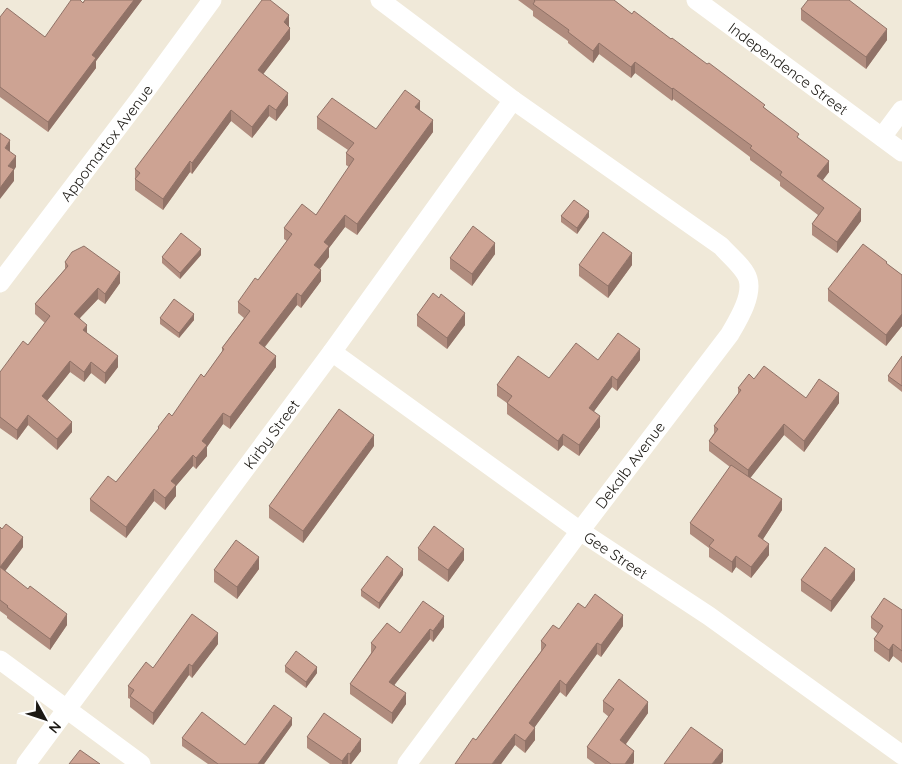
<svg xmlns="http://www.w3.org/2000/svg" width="902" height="764" viewBox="0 0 902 764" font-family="Quicksand,sans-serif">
<rect width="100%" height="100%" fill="#f0e9d9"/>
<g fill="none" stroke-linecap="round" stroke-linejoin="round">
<g stroke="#fff" stroke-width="19">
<path d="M380,0L513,100L721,246C729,255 745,268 748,279C753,296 738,320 730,334L580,531L407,764"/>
<path id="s1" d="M696,0L902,152"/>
<path d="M882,137L902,110"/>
<path id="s2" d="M0,283L141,97L212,0"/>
<path id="s3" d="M332,352L580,531L709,616L902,755"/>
<path d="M0,660L141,764"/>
<path id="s4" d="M26,764L332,352L513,100"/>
</g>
</g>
<g fill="#b08c7e">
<path d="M85,0H142L96,61V68L48,132L0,97V17L45,37Z"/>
<path d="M518,0H614L632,14L671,39L765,108L799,139L829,172L822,180L861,221L837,253L812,235V224L818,215L780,186V182L750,160V157L673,99L672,101L635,73L631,78L599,54L593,63L568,43V41L533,16V11Z"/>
<path d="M801,9L887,40L866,69L801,20Z"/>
<path d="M289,26L290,39L263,74L288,105L276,121L269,116L252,138L231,121L192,174L190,172L163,210L135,190V169Z"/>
<path d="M420,111L433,132L357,235L345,227L329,248V257L320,269L321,281L301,308L297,305L265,347L276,367L230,429L223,424L207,447V456L196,469L193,466L176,486V496L165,510L154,501L126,538L90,511V499L116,482L158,430V427L172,416L204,377L222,352V348L244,318L238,313V302L258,280L287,241L284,239V228L316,215L349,167L346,165V153L348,150L317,129V117L376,129Z"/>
<path d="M561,216L589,217L577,234L561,222Z"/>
<path d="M495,254L472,286L450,269V258Z"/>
<path d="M201,255L180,279L162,263V257Z"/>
<path d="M65,262L120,283L105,304L98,299L80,318L87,333L118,367L105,384L91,373L84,382L70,372L47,401L72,432L57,450L28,425L17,440L0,428V372L28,345L45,323L35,314V304L65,269Z"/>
<path d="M887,264L902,275V326L886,346L828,301V289Z"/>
<path d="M579,265H632L608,298L579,276Z"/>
<path d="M417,315L465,325L447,349L417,326Z"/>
<path d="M160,318L194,320L179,338L160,324Z"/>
<path d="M902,356V392L888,381V376Z"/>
<path d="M598,360H640L617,391L612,387L594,411L600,427L579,456L563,445L558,451L507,414V403L497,396V385L549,378Z"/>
<path d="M754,379L806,398L839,403L804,452L784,435L750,478L782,510L763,539L769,555L751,578L736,567L732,573L709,557V548L690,534V523L730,467L709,451V441L714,433V426L738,395V388Z"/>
<path d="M374,446L303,543L269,518V506Z"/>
<path d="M0,527L23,547L5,571L67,625L50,650L7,618V616L0,611Z"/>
<path d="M418,548L464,560L448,582L418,560Z"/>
<path d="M259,569L237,599L214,582V570Z"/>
<path d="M403,575L379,609L361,596V590Z"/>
<path d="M801,580H855L831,612L801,591Z"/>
<path d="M585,608L623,626L601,657L597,654L566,697L560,692L534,728L535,740L525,753L515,745L501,764L476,740L541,651V641L559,629Z"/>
<path d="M902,610V663L893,656L889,662L874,651V639L878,634L871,628V617Z"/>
<path d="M444,627L433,642L430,639L394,685L406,704L392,724L350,694V684L371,653V643L400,633Z"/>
<path d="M218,644L192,678L189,675L153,725L130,707V699L128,698V686L153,668Z"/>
<path d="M285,666L317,673L306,688L285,672Z"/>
<path d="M603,701L648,713L626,744L634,762L633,764H595L587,758V747L609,717L603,712Z"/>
<path d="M292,725L264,764H208L182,746V738L245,745Z"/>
<path d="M307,737L361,751L351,764H330L307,748Z"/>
</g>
<g fill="#907267">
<path d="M134,0H142L96,61V68L48,132V122L92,55Z"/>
<path d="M289,15V26L284,33V22Z"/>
<path d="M290,28V39L258,81V70Z"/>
<path d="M887,29V40L866,69V57Z"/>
<path d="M599,43V54L593,63V51Z"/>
<path d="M635,62V73L631,78V67Z"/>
<path d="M673,88V99L672,101V89Z"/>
<path d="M288,93V105L276,121V110Z"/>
<path d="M420,101V112L415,107Z"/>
<path d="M269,105V116L252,138V127Z"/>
<path d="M231,110V121L192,174V163Z"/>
<path d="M433,120V132L357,235V224Z"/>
<path d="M10,140V152L5,148Z"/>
<path d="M16,156V167L14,170V181L0,199V188L8,166Z"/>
<path d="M190,161V172L163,210V199Z"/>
<path d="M829,161V172L817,188V176Z"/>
<path d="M861,209V221L837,253V242Z"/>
<path d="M589,211V217L577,234V228Z"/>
<path d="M345,215V227L329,248V257L314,276V265L324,242Z"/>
<path d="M495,243V254L472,286V274Z"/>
<path d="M201,249V255L180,279V273Z"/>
<path d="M632,253V265L608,298V286Z"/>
<path d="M321,270V281L301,308V296Z"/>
<path d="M120,272V283L105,304V294Z"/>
<path d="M98,288V299L74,324V314Z"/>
<path d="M297,293V305L259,354V343Z"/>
<path d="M465,313V325L447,349V338Z"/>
<path d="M194,314V320L179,338V333Z"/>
<path d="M902,314V326L886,346V335Z"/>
<path d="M87,325V335L83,330Z"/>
<path d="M640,349V360L617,391V380Z"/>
<path d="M118,356V367L105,384V373Z"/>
<path d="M276,356V367L230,429V417Z"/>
<path d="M70,361V372L42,407V396Z"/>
<path d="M91,362V373L84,382V372Z"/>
<path d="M612,376V387L589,418V408Z"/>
<path d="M839,393V403L804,452V441Z"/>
<path d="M223,413V424L207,447V456L196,469V458L202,441Z"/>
<path d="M28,415V425L17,440V430Z"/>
<path d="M600,416V427L579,456V445Z"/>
<path d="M72,422V432L57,450V439Z"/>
<path d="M784,424V435L748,481V470Z"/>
<path d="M563,434V445L558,451V441Z"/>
<path d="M374,435V446L303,543V531Z"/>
<path d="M193,455V466L176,486V496L165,510V498L171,481Z"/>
<path d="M154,489V501L126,538V527Z"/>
<path d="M782,499V510L758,547V536Z"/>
<path d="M23,537V547L0,578V567Z"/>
<path d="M769,544V555L751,578V567Z"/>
<path d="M464,549V560L448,582V570Z"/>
<path d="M736,556V567L732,573V562Z"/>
<path d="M259,557V569L237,599V587Z"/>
<path d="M403,569V575L379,609V603Z"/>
<path d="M855,569V580L831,612V601Z"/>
<path d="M67,614V625L50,650V639Z"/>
<path d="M623,615V626L601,657V645Z"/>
<path d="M444,616V627L433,642V631Z"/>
<path d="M430,629V639L389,692V682Z"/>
<path d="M218,633V644L192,678V666Z"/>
<path d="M597,643V654L566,697V685Z"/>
<path d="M893,644V656L889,662V650Z"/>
<path d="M189,664V675L153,725V713Z"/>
<path d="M317,667V673L306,688V682Z"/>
<path d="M560,680V692L529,735V723Z"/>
<path d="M406,693V704L392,724V713Z"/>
<path d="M648,702V713L620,752V740Z"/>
<path d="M292,718V725L264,764H258Z"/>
<path d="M535,728V740L525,753V741Z"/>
<path d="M515,734V745L501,764H492Z"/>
<path d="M361,739V751L351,764H350V754Z"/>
<path d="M723,750V762L721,764H712Z"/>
<path d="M634,751V762L633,764H625Z"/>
<path d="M348,753V764H342V761Z"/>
</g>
<g fill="#cda393" stroke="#907267">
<path d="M71,0H80L83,3L85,0H134L92,55L96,58L48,122L0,87V17L7,8L45,37Z"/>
<path d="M262,0H270L289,15L284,22L290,28L258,70L288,93L276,110L269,105L252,127L231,110L192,163L190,161L163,199L135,179L140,173L135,169Z"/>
<path d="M534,0H614L632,14L634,11L671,39L672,38L707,64L709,63L765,105L763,107L799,134L797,137L829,161L817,176L861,209L837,242L812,224L824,208L780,175L782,172L750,148L752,146L673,88L672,89L635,62L631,67L599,43L593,51L568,32L569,30L533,4L535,1Z"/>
<path d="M808,0H849L887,29L866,57L801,9Z"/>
<path d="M405,90L420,101L415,107L433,120L357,224L345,215L324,242L329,246L314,265L321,270L301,296L297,293L259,343L276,356L230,417L223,413L202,441L207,445L196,458L193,455L171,481L176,485L165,498L154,489L126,527L90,499L108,476L116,482L159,428L158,427L169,413L172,416L201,374L204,377L224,349L222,348L250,311L238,302L255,278L258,280L292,234L284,228L302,204L316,215L354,159L346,153L354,143L317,117L332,98L376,129Z"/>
<path d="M0,133L10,140L5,148L16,156L8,166L14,169L0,188Z"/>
<path d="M574,200L589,211L577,228L561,216Z"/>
<path d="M473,226L495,243L472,274L450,258Z"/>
<path d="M603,232L632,253L608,286L579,265Z"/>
<path d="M181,233L201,249L180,273L162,257Z"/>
<path d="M863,244L887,262L886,263L902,275V314L886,335L828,289Z"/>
<path d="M84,246L120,272L105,294L98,288L74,314L87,325L83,330L118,356L105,373L91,362L84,372L70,361L42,396L72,422L57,439L28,415L17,430L0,417V372L23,341L28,345L50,316L35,304L68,266L65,262L72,252Z"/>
<path d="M433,293L439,298L441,294L465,313L447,338L417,315Z"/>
<path d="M174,299L194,314L179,333L160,318Z"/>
<path d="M618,333L640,349L617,380L612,376L589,408L600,416L579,445L563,434L558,441L507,403L512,396L497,385L518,356L549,378L576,343L598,360Z"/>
<path d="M902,356V386L888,376Z"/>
<path d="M764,366L806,398L819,379L839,393L804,441L784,424L748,470L709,441L718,429L714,426L741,390L738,388L749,374L754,379Z"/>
<path d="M339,409L374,435L303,531L269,506Z"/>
<path d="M731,465L782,499L758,536L769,544L751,567L736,556L732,562L709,546L714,540L690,523Z"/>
<path d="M6,524L23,537L0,567V527L2,529Z"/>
<path d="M434,526L464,549L448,570L418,548Z"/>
<path d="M236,540L259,557L237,587L214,570Z"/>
<path d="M825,547L855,569L831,601L801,580Z"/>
<path d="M387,556L403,569L379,603L361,590Z"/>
<path d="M0,567L28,589L30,586L67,614L50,639L7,607L8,606L0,600Z"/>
<path d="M595,594L623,615L601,645L597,643L566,685L560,680L529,723L535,728L525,741L515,734L492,764H455L473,738L476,740L546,645L541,641L553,625L559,629L578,603L585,608Z"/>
<path d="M884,598L902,610V651L893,644L889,650L874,639L883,626L871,617Z"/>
<path d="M423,601L444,616L433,631L430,629L389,682L406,693L392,713L350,684L376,647L371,643L387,623L400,633Z"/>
<path d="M192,614L218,633L192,666L189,664L153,713L130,696L134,690L128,686L146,662L153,668Z"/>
<path d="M296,651L317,667L306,682L285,666Z"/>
<path d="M619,679L648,702L620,740L634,751L625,764H611L587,747L614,709L603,701Z"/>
<path d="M274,705L292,718L258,764H218L182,738L202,712L245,745Z"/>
<path d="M324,713L361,739L350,754L348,753L342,761L307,737Z"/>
<path d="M691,727L723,750L712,764H664Z"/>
<path d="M80,750L100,764H69Z"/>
</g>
<g text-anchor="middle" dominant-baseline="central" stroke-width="5" stroke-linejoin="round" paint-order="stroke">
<g font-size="15" fill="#1c1914" stroke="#fff">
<text stroke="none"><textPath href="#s1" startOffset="115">Independence Street</textPath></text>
<text stroke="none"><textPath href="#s2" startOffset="176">Appomattox Avenue</textPath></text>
<text stroke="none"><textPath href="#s4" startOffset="411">Kirby Street</textPath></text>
<text transform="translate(630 465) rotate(-53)">Dekalb Avenue</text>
<text stroke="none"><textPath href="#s3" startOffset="349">Gee Street</textPath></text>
</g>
</g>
<g transform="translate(45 719) rotate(130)" stroke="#ffffff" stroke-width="4" paint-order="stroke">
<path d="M0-4L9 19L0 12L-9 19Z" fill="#1c1914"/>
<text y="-8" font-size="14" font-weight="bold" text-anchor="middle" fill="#1c1914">N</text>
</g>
</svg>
